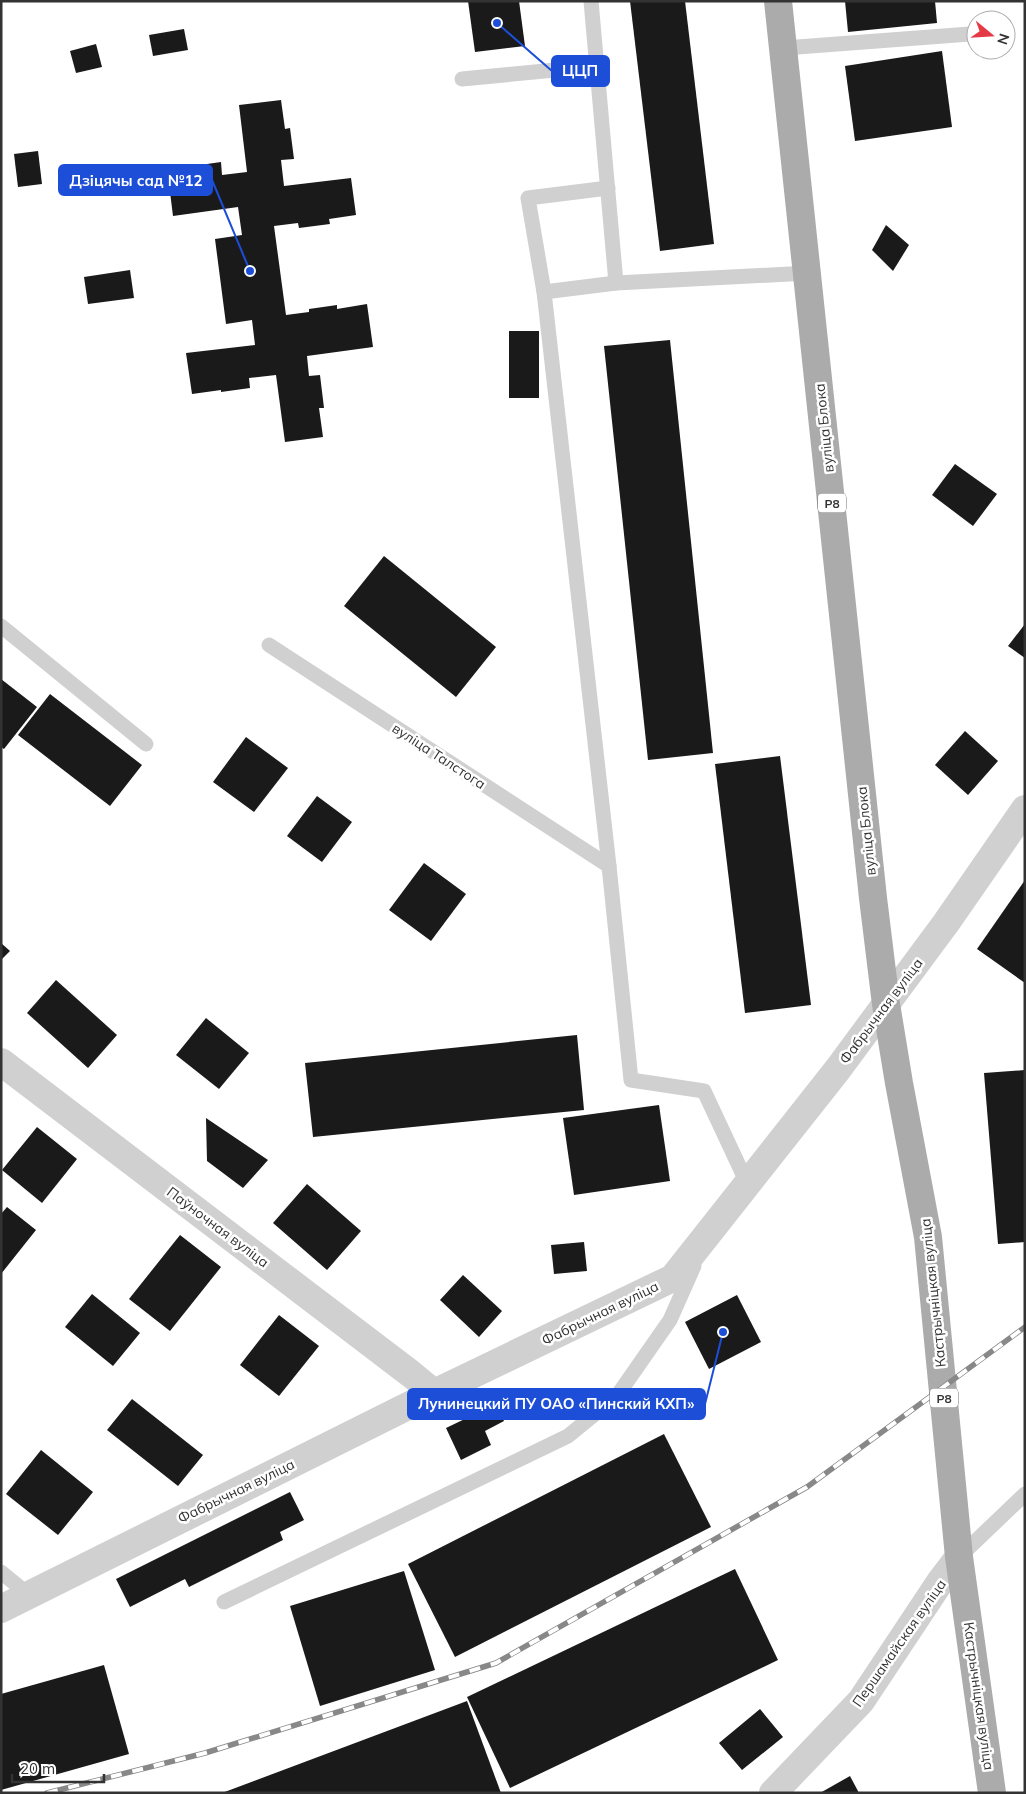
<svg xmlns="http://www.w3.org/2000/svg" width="1026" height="1794" viewBox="0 0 1026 1794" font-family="Mulish,sans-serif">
<rect width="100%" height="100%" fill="#fff"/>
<g fill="#1a1a1a">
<path d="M468,1H519L525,46L475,52Z"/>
<path d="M630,1H685L714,244L660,251Z"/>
<path d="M845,1H935L937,23L848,32Z"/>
<path d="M184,29L188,50L153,56L149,35Z"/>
<path d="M96,44L102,67L76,73L70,51Z"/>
<path d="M942,51L952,127L855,141L845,66Z"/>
<path d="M281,100L285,129L290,128L294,159L281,160L284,186L351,178L356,215L329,219L330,224L299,228L298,223L274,226L286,315L309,312V309L337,305V309L367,304L373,347L307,356L309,376L320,375L324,408H319L323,437L285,442L276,375L249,378L250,388L221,392V390L192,394L186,353L255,345L252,320L226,324L215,239L242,235L238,207L173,216L168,176L194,173L193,166L221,162L222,175L247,172L239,105Z"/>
<path d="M38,151L42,184L18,187L14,154Z"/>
<path d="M886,225L909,245L893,271L872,250Z"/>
<path d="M130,270L134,298L88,304L84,277Z"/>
<rect x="509" y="331" width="30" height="67"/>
<path d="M670,340L713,753L648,760L604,346Z"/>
<path d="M955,464L997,494L973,526L932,495Z"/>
<path d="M384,556L496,647L456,697L344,606Z"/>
<path d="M1025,624V658L1008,646Z"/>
<path d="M1,679L37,707L4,749L1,747Z"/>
<path d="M50,694L142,765L110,806L18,735Z"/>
<path d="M965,731L998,761L968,795L935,765Z"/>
<path d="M246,737L288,768L254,812L213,782Z"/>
<path d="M780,756L811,1005L745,1013L715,764Z"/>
<path d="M317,796L352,822L322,862L287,836Z"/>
<path d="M424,863L466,894L431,941L389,910Z"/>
<path d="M1025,880V983L977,949Z"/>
<path d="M1,943L10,951L1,960Z"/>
<path d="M56,980L117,1035L88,1068L27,1013Z"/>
<path d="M206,1018L249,1053L219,1089L176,1055Z"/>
<path d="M577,1035L584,1110L313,1137L305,1063Z"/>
<path d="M1025,1070V1242L998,1244L984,1073Z"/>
<path d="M659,1105L670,1181L574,1195L563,1118Z"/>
<path d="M206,1118L268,1160L243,1188L207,1161Z"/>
<path d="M37,1127L77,1159L42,1203L2,1170Z"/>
<path d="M307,1184L361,1231L327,1270L273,1223Z"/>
<path d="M7,1207L36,1230L1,1274V1214Z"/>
<path d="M180,1235L221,1267L170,1331L129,1299Z"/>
<path d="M584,1242L587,1271L554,1274L551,1245Z"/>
<path d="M463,1275L502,1311L479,1337L440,1300Z"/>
<path d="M92,1294L140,1333L113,1366L65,1327Z"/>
<path d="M737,1295L761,1342L709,1369L685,1322Z"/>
<path d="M279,1315L319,1346L279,1396L240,1365Z"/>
<path d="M132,1399L203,1455L178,1486L107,1430Z"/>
<path d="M496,1404L504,1421L485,1431L491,1445L461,1460L446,1428Z"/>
<path d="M664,1434L711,1527L455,1657L408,1564Z"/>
<path d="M41,1450L93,1492L58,1535L6,1494Z"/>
<path d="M290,1492L304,1520L280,1532L283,1540L189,1587L185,1579L130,1607L116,1579Z"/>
<path d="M735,1569L778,1660L510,1788L467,1697Z"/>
<path d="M404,1571L435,1670L320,1706L290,1606Z"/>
<path d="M104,1665L129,1754L1,1790V1694Z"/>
<path d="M467,1701L501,1793H222Z"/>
<path d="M760,1709L783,1737L742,1770L719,1743Z"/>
<path d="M850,1776L859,1793H820Z"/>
</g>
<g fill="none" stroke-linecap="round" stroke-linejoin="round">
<g stroke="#d0d0d0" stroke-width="15">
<path d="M591,1L616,283"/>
<path d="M784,48L970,34"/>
<path d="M462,79L597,66"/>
<path d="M544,292L528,198L608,188"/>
<path d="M1,626L146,744"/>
<path d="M269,645L609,866"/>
<path d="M747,1183L704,1091L631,1080L609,866L544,292L616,283L808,273"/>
<path d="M959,1557L1025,1494"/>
<path d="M1,1572L29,1595"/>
<path d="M224,1602L568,1436L617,1396L670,1320L694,1266"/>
</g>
<g stroke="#d0d0d0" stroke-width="28">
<path d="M886,1004L946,923L1025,809"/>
<path d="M1,1062L411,1374L434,1393"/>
<path d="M773,1793L861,1701L940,1582L959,1557"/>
</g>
<path stroke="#d0d0d0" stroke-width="28" d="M1,1609L434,1393L673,1278L838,1069L886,1004"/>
<path stroke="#ababab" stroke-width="28" d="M778,1L873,898L886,1004L899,1083L928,1237L959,1557L992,1793"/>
<g stroke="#888" stroke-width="5.5">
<path id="rail" d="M47,1793L205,1753L496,1663L807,1487L1025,1327"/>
</g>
<use href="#rail" stroke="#fff" stroke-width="4" stroke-dasharray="11" stroke-linecap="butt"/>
</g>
<g text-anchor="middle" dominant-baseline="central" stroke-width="5" stroke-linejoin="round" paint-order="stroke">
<g fill="#fff" stroke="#707070" stroke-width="1">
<rect x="818" y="493.5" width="28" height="19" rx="4"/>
<rect x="930" y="1388.5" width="28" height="19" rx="4"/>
</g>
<g font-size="12" font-weight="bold" fill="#333">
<text x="832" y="503">Р8</text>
<text x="944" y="1398">Р8</text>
</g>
<g font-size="14" fill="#333" stroke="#fff">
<text transform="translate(824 428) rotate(-96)">вуліца Блока</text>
<text transform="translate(439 756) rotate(33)">вуліца Талстога</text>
<text transform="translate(866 831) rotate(-96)">вуліца Блока</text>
<text transform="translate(881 1011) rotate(-53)">Фабрычная вуліца</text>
<text transform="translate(218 1227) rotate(37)">Паўночная вуліца</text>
<text transform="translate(933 1293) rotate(-96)">Кастрычніцкая вуліца</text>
<text transform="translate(600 1313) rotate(-26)">Фабрычная вуліца</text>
<text transform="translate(236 1491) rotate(-26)">Фабрычная вуліца</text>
<text transform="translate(899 1643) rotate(-55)">Першамайская вуліца</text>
<text transform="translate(979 1696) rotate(82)">Кастрычніцкая вуліца</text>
</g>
</g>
<path fill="none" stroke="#1d4ed8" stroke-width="2" d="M497 23L552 71M250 271L212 180M723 1332L705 1404"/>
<g fill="#1d4ed8" stroke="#fff" stroke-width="2">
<circle cx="497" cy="23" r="5"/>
<circle cx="250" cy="271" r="5"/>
<circle cx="723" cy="1332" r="5"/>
</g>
<g fill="#1d4ed8" stroke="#1d4ed8" stroke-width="2">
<rect x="552" y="56" width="57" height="30" rx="5"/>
<rect x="59" y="165" width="153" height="30" rx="5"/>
<rect x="408" y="1389" width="297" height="30" rx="5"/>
</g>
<g font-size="15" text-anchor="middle" font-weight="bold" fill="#fff">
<text x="580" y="76">ЦЦП</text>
<text x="136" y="186">Дзіцячы сад №12</text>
<text x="556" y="1409">Лунинецкий ПУ ОАО «Пинский КХП»</text>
</g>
<rect width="1026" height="1794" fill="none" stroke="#333333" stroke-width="5"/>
<g transform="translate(991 35) rotate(108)"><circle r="24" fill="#ffffff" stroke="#adadad"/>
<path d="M0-4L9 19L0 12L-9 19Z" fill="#e63946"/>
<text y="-8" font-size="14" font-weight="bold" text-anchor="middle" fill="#333333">N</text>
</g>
<path d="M12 1774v8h92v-8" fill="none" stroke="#333333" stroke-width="2.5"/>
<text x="20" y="1774" font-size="15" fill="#333333" stroke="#ffffff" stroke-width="4" paint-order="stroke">20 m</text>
</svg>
